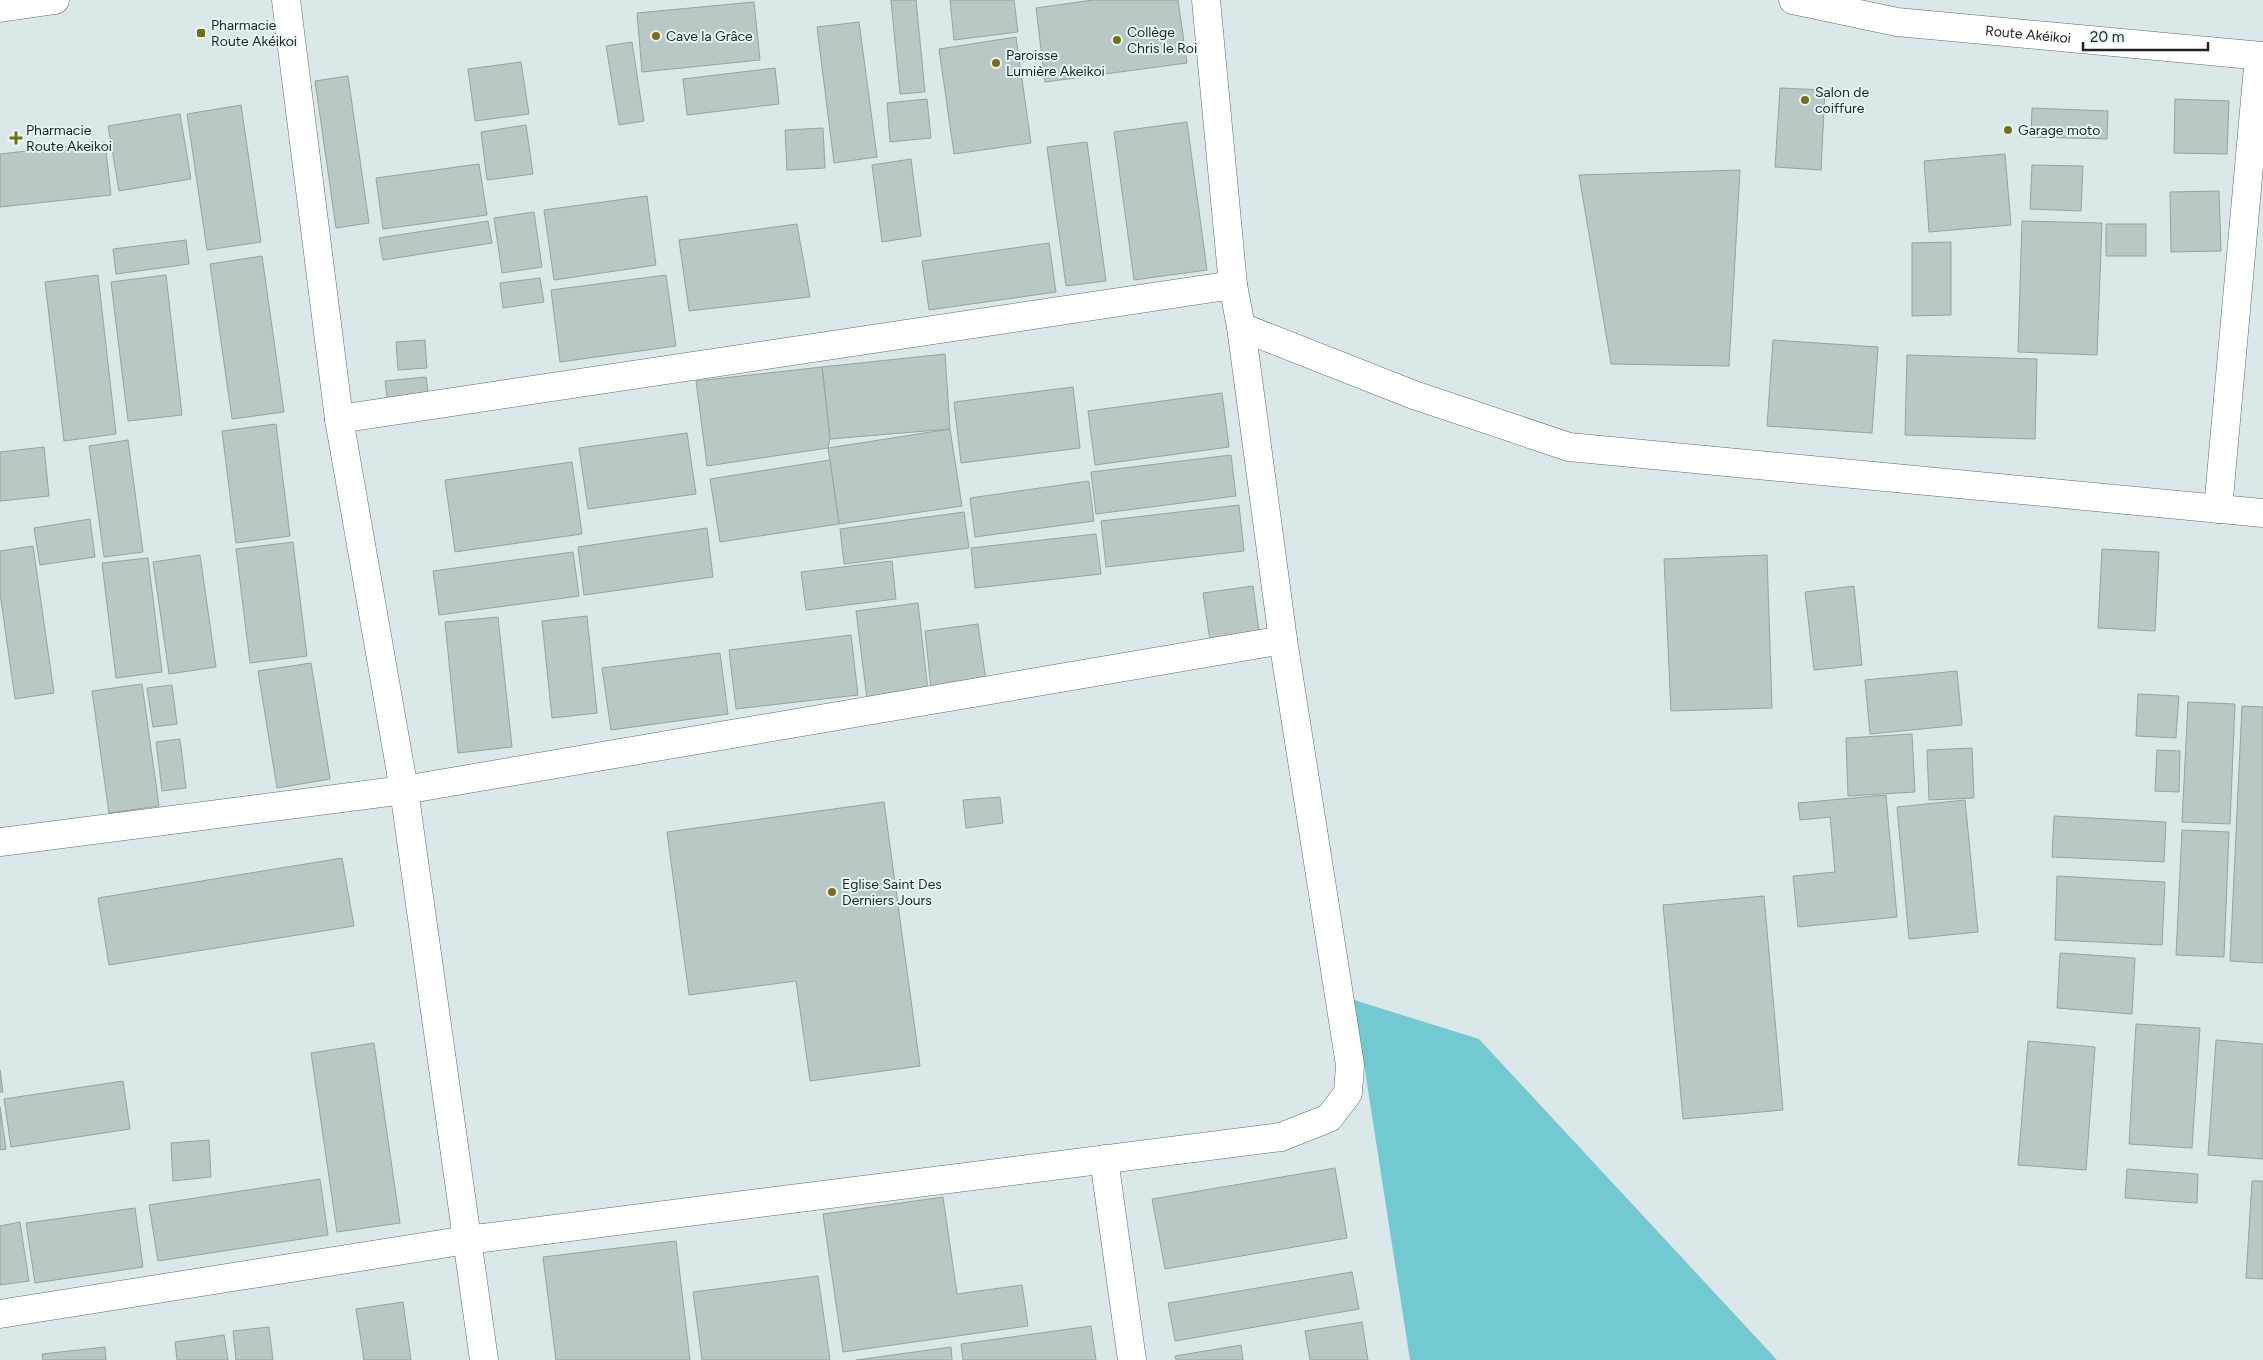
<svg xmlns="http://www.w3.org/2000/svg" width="2263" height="1360" viewBox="0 0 2263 1360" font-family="Figtree,sans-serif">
<rect width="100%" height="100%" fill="#dae8ea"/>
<path fill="#73c9d2" d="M1354,1000L1479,1039L1777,1360H1410Z"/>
<g fill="#b9c7c5" stroke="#95a3a0">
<path d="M891,0H916L925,92L900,94Z"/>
<path d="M950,0H1014L1018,32L954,40Z"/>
<path d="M1093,0H1178L1187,63L1045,82L1036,8Z"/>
<path d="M754,2L760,60L642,72L637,13Z"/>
<path d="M859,22L877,157L834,163L817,27Z"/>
<path d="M1016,37L1031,143L954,154L939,49Z"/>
<path d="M632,42L644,121L619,125L606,46Z"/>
<path d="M521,62L529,114L475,121L468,69Z"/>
<path d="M775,68L779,104L687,115L683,79Z"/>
<path d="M348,76L369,223L336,228L315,81Z"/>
<path d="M1780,88L1825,90L1821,170L1775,167Z"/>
<path d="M927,99L931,138L890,142L887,103Z"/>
<path d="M2175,99L2229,101L2227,154L2174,153Z"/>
<path d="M241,105L261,242L207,250L187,114Z"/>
<path d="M2032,108L2108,111L2107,139L2031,137Z"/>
<path d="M180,114L191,179L119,191L108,126Z"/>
<path d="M1187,122L1207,270L1134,280L1114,132Z"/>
<path d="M526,125L533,174L487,180L481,132Z"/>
<path d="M823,128L825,168L787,170L785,130Z"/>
<path d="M105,142L111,195L0,207V154Z"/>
<path d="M1087,142L1106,281L1066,286L1047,147Z"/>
<path d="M2005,154L2011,225L1929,232L1924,161Z"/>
<path d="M911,159L921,236L882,242L872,165Z"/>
<path d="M479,164L487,215L383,229L376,178Z"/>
<path d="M2032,165L2083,166L2081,211L2030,209Z"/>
<path d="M1740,170L1729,366L1611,364L1579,175Z"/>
<path d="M2219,191L2221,251L2171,252L2170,192Z"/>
<path d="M647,196L656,265L554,280L544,210Z"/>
<path d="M534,212L542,267L502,273L494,218Z"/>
<path d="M488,221L492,243L383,260L379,238Z"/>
<path d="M2022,221L2102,223L2097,355L2018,352Z"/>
<path d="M797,224L810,297L689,311L679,240Z"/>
<rect x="2106" y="224" width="40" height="32"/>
<path d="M186,240L189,264L116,274L113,249Z"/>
<path d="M1951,242V315L1912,316V243Z"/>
<path d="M1049,243L1056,292L929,310L922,261Z"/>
<path d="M262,256L284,412L232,419L210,264Z"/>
<path d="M98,275L116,434L64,441L45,282Z"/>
<path d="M166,275L182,415L128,421L111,282Z"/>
<path d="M666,275L676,346L560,362L551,290Z"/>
<path d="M540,278L544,302L503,308L500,283Z"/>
<path d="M425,340L427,368L398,370L396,342Z"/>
<path d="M1773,340L1878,347L1872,433L1767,426Z"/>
<path d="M945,354L950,429L830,439L822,367Z"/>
<path d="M1907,355L2037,359L2035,439L1905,435Z"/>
<path d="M822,367L830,439L828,448L707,466L696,381Z"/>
<path d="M426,377L429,400L388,404L385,381Z"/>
<path d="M1073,387L1080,448L961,463L954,402Z"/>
<path d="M1222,393L1229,447L1095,465L1088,411Z"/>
<path d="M276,424L290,536L236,543L222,431Z"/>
<path d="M950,429L962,506L839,524L828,448Z"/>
<path d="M687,433L696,494L588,509L579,448Z"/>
<path d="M128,440L143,552L104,557L89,446Z"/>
<path d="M44,447L49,496L0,501V452Z"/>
<path d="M1231,455L1236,496L1096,514L1091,472Z"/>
<path d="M830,460L839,524L720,542L710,479Z"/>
<path d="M572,462L582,534L455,552L445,480Z"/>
<path d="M1089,481L1094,521L975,537L970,498Z"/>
<path d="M1239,505L1244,551L1106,567L1101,521Z"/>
<path d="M964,512L969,548L844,564L840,529Z"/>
<path d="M90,519L95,557L40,565L34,528Z"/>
<path d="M707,528L713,577L584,595L578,547Z"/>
<path d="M1096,534L1101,574L975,588L971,548Z"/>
<path d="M293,542L307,656L250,663L236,549Z"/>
<path d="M33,546L54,693L15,699L0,593V551Z"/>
<path d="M2102,549L2159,552L2155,631L2098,628Z"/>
<path d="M573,552L579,596L439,615L433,571Z"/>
<path d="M200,555L216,667L169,674L153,562Z"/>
<path d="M1767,555L1772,708L1671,711L1664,559Z"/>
<path d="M148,558L162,672L116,678L102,563Z"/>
<path d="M892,561L896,599L806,610L801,572Z"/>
<path d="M1253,586L1260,640L1211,648L1203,593Z"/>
<path d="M1854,586L1862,665L1814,670L1805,592Z"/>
<path d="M918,603L928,691L867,699L856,611Z"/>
<path d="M587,616L597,713L552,718L542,621Z"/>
<path d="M498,617L512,747L458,753L445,622Z"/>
<path d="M978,624L986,681L931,688L925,631Z"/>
<path d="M851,635L858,695L736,709L729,650Z"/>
<path d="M720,653L728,714L611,730L602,668Z"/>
<path d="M311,663L330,779L277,788L258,671Z"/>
<path d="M1957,671L1962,725L1870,734L1865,680Z"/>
<path d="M142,684L159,806L109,813L92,691Z"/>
<path d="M172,685L177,724L153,727L147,688Z"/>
<path d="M2138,694L2179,696L2176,738L2136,736Z"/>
<path d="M2188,702L2235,704L2230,824L2182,822Z"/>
<path d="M2242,706L2263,707V963L2230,961Z"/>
<path d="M1912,734L1915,792L1848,796L1846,738Z"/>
<path d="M180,739L186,788L162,791L156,742Z"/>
<path d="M1972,748L1974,798L1929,800L1927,750Z"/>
<path d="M2157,750L2180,751L2179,792L2155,791Z"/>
<path d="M1886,795L1897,917L1798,927L1793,876L1835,872L1830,817L1800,820L1798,803Z"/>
<path d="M1000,797L1003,823L966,828L963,800Z"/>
<path d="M1965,800L1978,932L1909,939L1897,807Z"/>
<path d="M884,802L920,1066L810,1081L796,981L689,995L667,832Z"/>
<path d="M2054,816L2166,822L2164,862L2052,857Z"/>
<path d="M2182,830L2229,832L2224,957L2176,955Z"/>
<path d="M342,858L354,926L109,965L98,898Z"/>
<path d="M2057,876L2165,882L2162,945L2055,940Z"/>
<path d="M1764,896L1783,1110L1683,1119L1663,905Z"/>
<path d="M2060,953L2135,958L2132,1014L2057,1008Z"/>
<path d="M2136,1024L2200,1028L2192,1148L2129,1144Z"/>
<path d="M2216,1040L2263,1044V1159L2208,1155Z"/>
<path d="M2028,1041L2095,1047L2086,1170L2018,1165Z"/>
<path d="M374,1043L400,1223L337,1232L311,1053Z"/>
<path d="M0,1070L3,1092H0Z"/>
<path d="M123,1081L130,1129L11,1147L4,1099Z"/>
<path d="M0,1107L6,1149L0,1150Z"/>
<path d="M209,1140L211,1177L173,1181L171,1143Z"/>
<path d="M1335,1168L1347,1238L1165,1269L1152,1199Z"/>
<path d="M2127,1169L2198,1174L2197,1203L2125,1198Z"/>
<path d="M320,1179L328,1235L158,1261L149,1205Z"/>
<path d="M2252,1181H2263V1279L2246,1278Z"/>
<path d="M943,1197L957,1294L1022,1285L1028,1326L843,1352L823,1214Z"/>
<path d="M135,1208L143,1267L35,1283L26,1223Z"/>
<path d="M20,1222L29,1281L0,1285V1226Z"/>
<path d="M676,1241L690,1360H556L543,1257Z"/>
<path d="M1352,1272L1359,1309L1175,1341L1168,1303Z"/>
<path d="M818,1276L830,1360H702L693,1292Z"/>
<path d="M403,1302L411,1360H364L356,1309Z"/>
<path d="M1362,1322L1368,1360H1310L1305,1331Z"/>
<path d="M1091,1326L1096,1360H963L961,1344Z"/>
<path d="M269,1327L273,1360H236L233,1331Z"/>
<path d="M224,1335L228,1360H177L175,1342Z"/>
<path d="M1241,1345L1243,1360H1176L1175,1356Z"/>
<path d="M105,1347L106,1360H43L42,1354Z"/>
<path d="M951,1347L952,1360H856Z"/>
</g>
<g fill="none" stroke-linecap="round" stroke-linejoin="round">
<g stroke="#5d6a6b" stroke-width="29">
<g id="minor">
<path d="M286,0L339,419L404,790L484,1360"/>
<path id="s1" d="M1793,0L1897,22L2263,56"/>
<path d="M0,8L55,0"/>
<path d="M1241,327L1414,395L1569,447L2263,513"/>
<path d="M339,419L1233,285"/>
<path d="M2218,509L2259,56"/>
<path d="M0,842L404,790L1283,640L1241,327L1233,285L1206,0"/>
<path d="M1104,1159L1132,1360"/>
<path d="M0,1314L467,1240L1281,1137L1329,1118L1348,1093L1350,1065L1283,640"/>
</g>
</g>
<use href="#minor" stroke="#fff" stroke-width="28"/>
</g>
<g fill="#747012" stroke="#e7f5f7" stroke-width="2">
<rect x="196" y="28" width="10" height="10" rx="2.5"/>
<circle cx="656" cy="36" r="5"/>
<circle cx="1117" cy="40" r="5"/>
<circle cx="996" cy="63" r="5"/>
<circle cx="1805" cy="100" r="5"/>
<circle cx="2008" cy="130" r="5"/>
<path d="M13.5 130.5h5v5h5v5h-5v5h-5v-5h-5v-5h5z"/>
<circle cx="832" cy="892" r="5"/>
</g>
<g text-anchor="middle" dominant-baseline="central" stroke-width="4" stroke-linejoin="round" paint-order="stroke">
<g font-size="14" fill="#1c2121" stroke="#e7f5f7" text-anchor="start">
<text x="211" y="25">Pharmacie<tspan x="211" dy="16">Route Akéikoi</tspan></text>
<text x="1127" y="32">Collège<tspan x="1127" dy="16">Chris le Roi</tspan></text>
<text x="666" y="36">Cave la Grâce</text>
<text x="1006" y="55">Paroisse<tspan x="1006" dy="16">Lumière Akeikoi</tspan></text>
<text x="1815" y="92">Salon de<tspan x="1815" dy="16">coiffure</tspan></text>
<text x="26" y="130">Pharmacie<tspan x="26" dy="16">Route Akeikoi</tspan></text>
<text x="2018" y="130">Garage moto</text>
<text x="842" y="884">Eglise Saint Des<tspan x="842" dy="16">Derniers Jours</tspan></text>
</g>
<g font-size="14" fill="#1c2121" stroke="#e7f5f7">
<text stroke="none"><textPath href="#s1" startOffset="238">Route Akéikoi</textPath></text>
</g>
</g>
<path d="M2083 42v8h125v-8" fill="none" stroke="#1c2121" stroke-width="2.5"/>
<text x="2090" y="42" font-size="15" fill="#1c2121" stroke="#e7f5f7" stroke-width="4" paint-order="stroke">20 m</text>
</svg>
